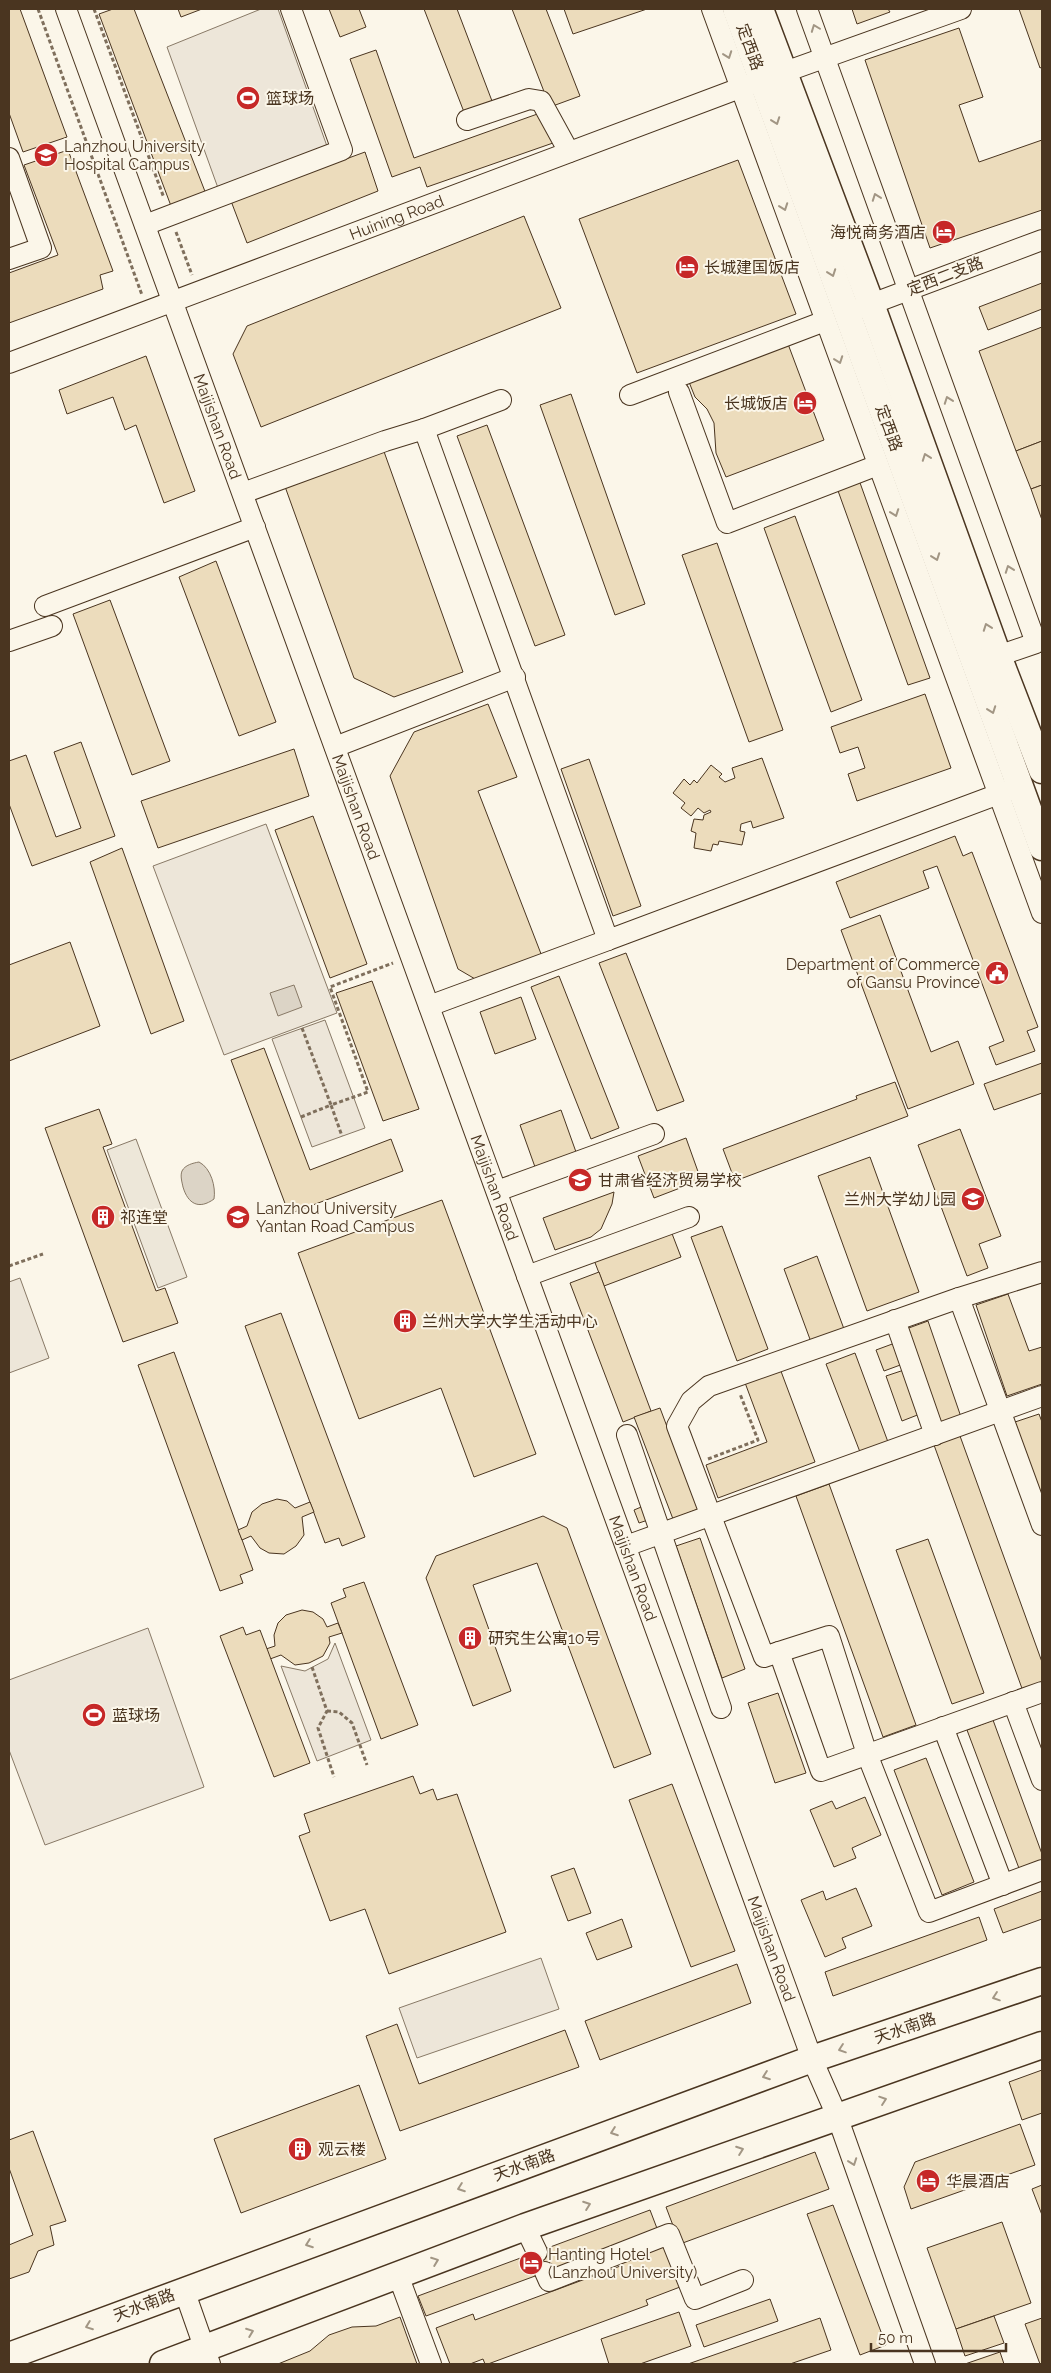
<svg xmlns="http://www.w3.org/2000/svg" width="1051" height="2373" viewBox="0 0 1051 2373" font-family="Raleway,'Noto Sans SC',sans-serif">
<rect width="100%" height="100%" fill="#fbf6e9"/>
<g fill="#ede6d9" stroke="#887966">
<path d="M261,9H278L328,149L218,188L167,47Z"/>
<path d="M266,824L337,1013L224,1055L153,866Z"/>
<path d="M325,1020L365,1128L312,1147L272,1039Z"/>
<path d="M20,1278L49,1358L9,1373V1282Z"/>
<path d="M148,1628L204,1787L45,1845L9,1750V1680Z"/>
<path d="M335,1643L371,1740L317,1761L281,1666L305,1671L328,1659Z"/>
<path d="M541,1958L559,2009L417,2058L399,2008Z"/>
</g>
<path fill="#ede7d9" stroke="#887966" d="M136,1139L187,1277L158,1288L107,1150Z"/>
<g fill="#dcd4c6" stroke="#887966">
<path d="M294,985L302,1007L278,1016L270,993Z"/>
<path d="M199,1162C211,1168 216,1187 214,1199C199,1210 188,1204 183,1187C182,1182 180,1176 182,1171C185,1165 193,1163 199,1162Z"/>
</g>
<g fill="#ecdcbc" stroke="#4a3520">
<path d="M9,9H20L67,137L23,152L9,113Z"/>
<path d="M113,9H134L206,194L171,206L99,14Z"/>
<path d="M178,9H202L181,17Z"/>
<path d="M329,9H359L366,27L340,37Z"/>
<path d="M424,9H457L492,101L464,112Z"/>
<path d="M512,9H546L580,96L550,107Z"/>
<path d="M564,9H647L573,34Z"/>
<path d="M852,9H888L890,12L857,24Z"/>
<path d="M1019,9H1042V67L1040,68Z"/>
<path d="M959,28L983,97L959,105L979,162L1042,140V210L930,248L865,60Z"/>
<path d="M376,50L414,158L543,112L553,143L427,187L420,167L392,177L350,59Z"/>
<path d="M68,150L113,271L100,275L103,289L9,323V273L58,255L24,165Z"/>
<path d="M365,152L378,191L247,243L231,201Z"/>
<path d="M738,160L796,314L637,373L579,219Z"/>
<path d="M524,216L561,308L261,427L233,354L247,326Z"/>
<path d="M1042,283V309L988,330L979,307Z"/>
<path d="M1042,327V441L1016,451L979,351Z"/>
<path d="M788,344L824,440L726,477L716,453L714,423L707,409L695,397L689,382Z"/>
<path d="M146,356L195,491L164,503L136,425L125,430L113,397L67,414L59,390Z"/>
<path d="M571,394L645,604L615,615L540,405Z"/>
<path d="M487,425L565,635L535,646L457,436Z"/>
<path d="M1042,441V485L1031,489L1016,451Z"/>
<path d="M382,446L463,672L394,697L354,678L283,481Z"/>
<path d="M859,480L930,678L908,685L837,488Z"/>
<path d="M1042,485V520L1031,489Z"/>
<path d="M795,516L862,700L831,712L764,528Z"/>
<path d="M717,543L783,730L749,742L682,555Z"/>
<path d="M216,561L276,722L239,736L179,577Z"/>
<path d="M110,600L170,761L132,775L73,614Z"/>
<path d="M925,694L951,768L857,801L848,774L865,768L858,747L840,753L831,727Z"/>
<path d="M488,704L517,777L478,791L543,959L482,983L458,969L390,776L414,732Z"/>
<path d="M81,742L115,836L32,866L9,804V761L26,755L56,837L81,828L54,752Z"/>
<path d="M294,749L309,796L158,848L141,801Z"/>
<path d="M762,758L784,818L753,828L751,821L741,824L740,831L745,832L742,845L719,841L718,845L713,844L711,851L694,848L696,833L691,831L694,819L703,820L704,815L711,812L710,810L704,813L698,808L691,816L681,808L685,803L673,793L684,779L690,785L694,780L697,783L711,765L722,774L719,777L725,782L735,778L732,768Z"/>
<path d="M589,759L641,906L613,916L561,769Z"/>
<path d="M313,816L367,964L330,978L275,830Z"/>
<path d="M955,836L963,856L972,852L1038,1027L1027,1031L1035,1051L996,1065L989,1047L1004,1041L937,866L923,871L929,888L850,918L836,882Z"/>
<path d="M122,848L184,1021L151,1034L90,862Z"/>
<path d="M880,915L931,1052L958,1041L974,1084L908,1109L841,930Z"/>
<path d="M70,942L100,1026L9,1061V965Z"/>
<path d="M626,953L684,1101L657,1111L599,963Z"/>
<path d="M559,976L619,1128L591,1139L531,987Z"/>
<path d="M372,981L419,1109L383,1121L336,993Z"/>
<path d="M521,997L536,1039L495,1054L480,1012Z"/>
<path d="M264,1048L310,1170L391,1139L403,1171L289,1214L231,1060Z"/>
<path d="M1042,1063V1093L994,1110L984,1084Z"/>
<path d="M895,1082L908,1116L735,1181L723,1149L857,1099L856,1096Z"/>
<path d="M99,1109L112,1144L103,1147L156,1291L165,1288L178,1323L123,1342L45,1128Z"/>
<path d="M561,1110L576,1152L535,1167L520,1125Z"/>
<path d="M960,1129L1001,1236L979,1244L988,1268L967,1276L918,1145Z"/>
<path d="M686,1138L701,1180L654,1198L638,1156Z"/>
<path d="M870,1157L919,1292L867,1311L818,1176Z"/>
<path d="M614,1192L612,1204L601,1229L591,1237L555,1250L543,1218Z"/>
<path d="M442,1200L536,1454L474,1477L441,1388L359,1419L298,1253Z"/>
<path d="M722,1226L768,1349L737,1361L691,1237Z"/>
<path d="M671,1231L681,1257L604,1286L594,1260Z"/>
<path d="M817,1256L844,1329L811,1342L784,1269Z"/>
<path d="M599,1272L651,1411L623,1422L570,1283Z"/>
<path d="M1008,1294L1029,1351L1042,1347V1384L1007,1396L976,1305Z"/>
<path d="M281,1313L365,1537L342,1546L339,1538L325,1543L245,1326Z"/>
<path d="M928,1321L961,1417L939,1425L906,1329Z"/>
<path d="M895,1343L903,1364L884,1371L876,1350Z"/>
<path d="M174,1352L253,1570L240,1575L243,1583L220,1591L138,1365Z"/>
<path d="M855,1353L888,1442L860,1452L826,1364Z"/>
<path d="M779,1366L815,1462L718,1498L706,1465L767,1442L744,1380Z"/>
<path d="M904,1370L920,1414L902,1421L886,1376Z"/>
<path d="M660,1408L698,1509L673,1519L634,1417Z"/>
<path d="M1039,1414L1042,1422V1498L1015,1422Z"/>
<path d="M960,1436L1042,1662V1687L1024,1694L934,1445Z"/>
<path d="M829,1484L916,1725L883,1737L796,1496Z"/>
<path d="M277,1499L287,1501L295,1508L310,1502L314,1512L302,1517L304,1535L296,1546L284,1554L269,1553L260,1548L251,1536L242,1540L238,1530L247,1526L252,1512L262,1504Z"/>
<path d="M646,1505L651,1519L639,1523L634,1510Z"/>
<path d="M543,1516L567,1528L651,1754L614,1768L537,1563L473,1585L511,1691L473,1706L426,1578L436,1556Z"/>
<path d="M700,1538L745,1669L722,1678L676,1546Z"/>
<path d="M928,1539L984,1693L952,1704L896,1550Z"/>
<path d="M364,1582L418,1725L381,1739L331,1603L346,1597L343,1589Z"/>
<path d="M302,1610L313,1612L323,1619L327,1627L338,1623L342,1633L329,1637L330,1643L323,1656L309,1663L295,1665L281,1655L270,1659L266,1649L275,1646L274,1635L278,1623L286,1615Z"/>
<path d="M243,1627L246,1635L260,1630L310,1763L274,1777L220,1636Z"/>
<path d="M778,1693L806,1773L775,1783L748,1703Z"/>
<path d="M993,1720L1042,1854V1862L1020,1871L967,1730Z"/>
<path d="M926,1758L974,1882L942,1895L894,1770Z"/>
<path d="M413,1776L420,1794L433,1789L437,1800L457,1794L506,1932L389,1974L365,1909L330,1921L299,1836L310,1832L304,1814Z"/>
<path d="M672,1784L735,1951L691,1967L629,1800Z"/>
<path d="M865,1797L881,1835L852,1848L856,1858L834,1867L810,1810L832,1801L836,1809Z"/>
<path d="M574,1868L591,1913L568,1921L551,1876Z"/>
<path d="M856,1888L872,1926L842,1938L846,1948L825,1957L801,1900L823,1891L826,1900Z"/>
<path d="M1042,1891V1919L1003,1933L994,1909Z"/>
<path d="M979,1917L987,1940L833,1996L825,1972Z"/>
<path d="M622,1919L632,1947L597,1960L586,1933Z"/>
<path d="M737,1964L751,2003L600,2060L585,2021Z"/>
<path d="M397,2024L419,2084L565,2030L579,2067L400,2131L366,2036Z"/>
<path d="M1042,2070V2113L1022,2120L1009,2082Z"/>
<path d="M359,2085L386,2159L241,2213L214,2139Z"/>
<path d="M1020,2124L1035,2165L911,2209L904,2187L915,2162Z"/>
<path d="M33,2131L66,2221L50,2226L54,2245L38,2251L29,2272L9,2279V2245L33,2235L9,2168V2140Z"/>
<path d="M815,2152L829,2189L680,2244L666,2207Z"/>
<path d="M1042,2185V2215L1032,2189Z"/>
<path d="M833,2205L886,2345L860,2355L807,2214Z"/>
<path d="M650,2210L658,2231L426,2316L418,2296Z"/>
<path d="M1002,2222L1031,2303L956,2329L927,2248Z"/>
<path d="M664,2244L680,2287L646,2300L648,2305L488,2364H485L483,2359L470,2364H450L436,2328L473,2314L475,2320L623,2265L621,2260Z"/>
<path d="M770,2299L778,2321L704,2347L696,2325Z"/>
<path d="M679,2312L691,2346L640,2364H609L601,2339Z"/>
<path d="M994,2316L1004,2343L965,2356L956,2329Z"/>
<path d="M400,2317L417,2364H278L310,2351L329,2335L352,2327L376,2326Z"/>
<path d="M820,2318L831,2350L790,2364H688Z"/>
<path d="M1042,2318V2364H1040L1025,2324Z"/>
<path d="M1000,2352L1004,2364H965Z"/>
</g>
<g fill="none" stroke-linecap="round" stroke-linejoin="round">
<g stroke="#4a3520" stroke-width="22">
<g id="minor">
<path id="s1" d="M66,9L812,2059L837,2116L925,2364"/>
<path d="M712,9L1042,913"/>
<path d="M807,9L1036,643L998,656"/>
<path d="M467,120L529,99L541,101L569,152"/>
<path d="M9,158L41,248L9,259"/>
<path d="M145,225L342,150L291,9"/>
<path d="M858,309L1042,240"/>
<path id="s2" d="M9,363L740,88L961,9"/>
<path d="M679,392L727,523L878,465"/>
<path d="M630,395L825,321"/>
<path d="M424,429L501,400"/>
<path d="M243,493L385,441L424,429L608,940L1020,786"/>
<path d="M45,606L255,527"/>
<path d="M9,641L52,626"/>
<path d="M335,747L515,677"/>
<path d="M429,1006L608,940"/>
<path d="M497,1191L654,1134"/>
<path d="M1042,1272L959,1298L709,1386L691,1401L677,1426L764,1657L779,1652L821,1771L1042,1692"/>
<path d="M527,1276L689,1217"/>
<path d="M959,1298L1042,1525"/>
<path d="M895,1320L935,1435"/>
<path d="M627,1435L721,1708"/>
<path d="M626,1546L1042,1396"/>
<path d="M779,1652L829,1636L867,1754L929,1912L1042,1870"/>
<path d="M1013,1702L1042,1780"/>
<path d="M943,1727L1003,1885"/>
<path d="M525,2227L537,2252"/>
<path d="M545,2272L549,2281L669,2234L695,2299L743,2280"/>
<path d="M398,2275L431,2364"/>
<path d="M184,2290L210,2364"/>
</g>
</g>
<g stroke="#4a3520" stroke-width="29">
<g id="major">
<path d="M736,9L1042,847"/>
<path d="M760,9L871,304L998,656L1042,770"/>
<path d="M9,2356L812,2059L1042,1981"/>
<path d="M163,2364L525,2227L1042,2045"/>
</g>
</g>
<g stroke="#7f6f5c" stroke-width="3" stroke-dasharray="4 2.5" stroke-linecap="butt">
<path d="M38,9L142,295"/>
<path d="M94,9L164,198"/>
<path d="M176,232L192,275"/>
<path d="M302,1028L331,1105L368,1092L330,987L393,963"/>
<path d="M301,1117L331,1105L342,1136"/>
<path d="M9,1266L43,1254"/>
<path d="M708,1459L758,1440L740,1394"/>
<path d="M312,1667L327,1711L318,1728L334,1777"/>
<path d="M327,1711L339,1712L352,1723L367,1765"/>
</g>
<use href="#minor" stroke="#fbf6e9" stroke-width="20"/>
<use href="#major" stroke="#fbf6e9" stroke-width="26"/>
</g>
<defs><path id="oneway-chevron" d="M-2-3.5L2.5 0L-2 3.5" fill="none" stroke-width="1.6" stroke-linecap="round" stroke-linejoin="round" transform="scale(1.25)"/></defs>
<g stroke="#a29684">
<use href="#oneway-chevron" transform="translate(815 28) rotate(-111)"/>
<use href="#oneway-chevron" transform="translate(728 55) rotate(70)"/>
<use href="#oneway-chevron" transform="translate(776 121) rotate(70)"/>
<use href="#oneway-chevron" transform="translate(876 197) rotate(-110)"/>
<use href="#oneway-chevron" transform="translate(784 207) rotate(70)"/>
<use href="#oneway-chevron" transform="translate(832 273) rotate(70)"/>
<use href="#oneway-chevron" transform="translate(839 360) rotate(70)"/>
<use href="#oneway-chevron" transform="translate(948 400) rotate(-110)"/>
<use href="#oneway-chevron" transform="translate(926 457) rotate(-110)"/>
<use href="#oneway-chevron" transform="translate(895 513) rotate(70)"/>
<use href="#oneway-chevron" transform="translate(936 557) rotate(70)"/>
<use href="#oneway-chevron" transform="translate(1009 569) rotate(-110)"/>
<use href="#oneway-chevron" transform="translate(987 627) rotate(-110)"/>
<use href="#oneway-chevron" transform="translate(992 710) rotate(70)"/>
<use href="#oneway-chevron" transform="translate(996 1997) rotate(161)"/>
<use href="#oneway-chevron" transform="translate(842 2049) rotate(161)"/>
<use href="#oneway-chevron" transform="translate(766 2076) rotate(160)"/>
<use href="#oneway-chevron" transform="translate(883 2100) rotate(-19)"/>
<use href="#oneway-chevron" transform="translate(614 2132) rotate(160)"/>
<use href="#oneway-chevron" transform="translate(740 2150) rotate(-20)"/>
<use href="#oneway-chevron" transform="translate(853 2162) rotate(70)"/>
<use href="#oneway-chevron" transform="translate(461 2188) rotate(160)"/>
<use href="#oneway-chevron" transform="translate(587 2205) rotate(-20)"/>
<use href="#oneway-chevron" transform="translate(309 2244) rotate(160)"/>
<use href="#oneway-chevron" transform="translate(435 2261) rotate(-21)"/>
<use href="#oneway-chevron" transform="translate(89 2326) rotate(159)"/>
<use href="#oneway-chevron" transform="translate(250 2332) rotate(-21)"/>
</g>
<defs>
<g id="stadium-disc" transform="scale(1.25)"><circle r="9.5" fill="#c62828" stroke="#fbf6e9"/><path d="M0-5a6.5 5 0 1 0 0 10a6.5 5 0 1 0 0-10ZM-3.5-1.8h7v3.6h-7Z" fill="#fff"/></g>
<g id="university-disc" transform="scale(1.25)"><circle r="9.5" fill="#c62828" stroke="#fbf6e9"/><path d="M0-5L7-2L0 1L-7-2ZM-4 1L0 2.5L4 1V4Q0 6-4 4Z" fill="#fff"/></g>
<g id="hotel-disc" transform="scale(1.25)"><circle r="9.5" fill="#c62828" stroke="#fbf6e9"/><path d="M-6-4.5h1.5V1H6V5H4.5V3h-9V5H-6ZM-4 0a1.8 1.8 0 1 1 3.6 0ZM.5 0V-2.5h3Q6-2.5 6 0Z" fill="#fff"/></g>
<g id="civic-disc" transform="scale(1.25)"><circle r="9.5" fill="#c62828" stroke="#fbf6e9"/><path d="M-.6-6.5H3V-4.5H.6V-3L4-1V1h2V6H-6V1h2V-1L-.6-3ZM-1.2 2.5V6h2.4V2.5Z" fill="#fff"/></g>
<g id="school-disc" transform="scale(1.25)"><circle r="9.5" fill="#c62828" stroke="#fbf6e9"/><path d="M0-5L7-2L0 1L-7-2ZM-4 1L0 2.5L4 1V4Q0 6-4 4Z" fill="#fff"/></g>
<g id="building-disc" transform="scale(1.25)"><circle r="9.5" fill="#c62828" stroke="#fbf6e9"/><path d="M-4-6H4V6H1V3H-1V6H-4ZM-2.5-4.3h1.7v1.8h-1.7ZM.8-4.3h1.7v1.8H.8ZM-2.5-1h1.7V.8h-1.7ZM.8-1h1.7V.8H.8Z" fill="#fff"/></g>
</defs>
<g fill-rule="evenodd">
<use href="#stadium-disc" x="248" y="98"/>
<use href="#university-disc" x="46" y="155"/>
<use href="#hotel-disc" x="944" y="232"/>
<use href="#hotel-disc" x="687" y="267"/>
<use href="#hotel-disc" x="805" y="403"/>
<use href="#civic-disc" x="997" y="973"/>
<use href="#university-disc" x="580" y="1180"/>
<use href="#school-disc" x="973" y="1199"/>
<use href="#building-disc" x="103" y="1217"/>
<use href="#university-disc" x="238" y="1217"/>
<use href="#building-disc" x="405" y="1321"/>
<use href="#building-disc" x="470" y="1638"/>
<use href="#stadium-disc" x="94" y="1715"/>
<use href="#building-disc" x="300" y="2149"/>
<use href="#hotel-disc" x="928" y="2181"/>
<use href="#hotel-disc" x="531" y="2263"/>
</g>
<g text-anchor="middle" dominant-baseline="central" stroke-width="4" stroke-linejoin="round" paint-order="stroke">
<g font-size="16" fill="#4a3520" stroke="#fbf6e9">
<text transform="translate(750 47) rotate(70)">定西路</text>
<text stroke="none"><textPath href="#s2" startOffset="414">Huining Road</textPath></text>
<text transform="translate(945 276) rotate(-21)">定西二支路</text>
<text stroke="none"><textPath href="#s1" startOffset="444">Maijishan Road</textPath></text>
<text transform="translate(889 428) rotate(70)">定西路</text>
<text stroke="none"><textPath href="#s1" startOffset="849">Maijishan Road</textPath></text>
<text stroke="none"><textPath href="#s1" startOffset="1254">Maijishan Road</textPath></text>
<text stroke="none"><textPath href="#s1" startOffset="1659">Maijishan Road</textPath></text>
<text stroke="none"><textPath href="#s1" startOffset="2064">Maijishan Road</textPath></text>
<text transform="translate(905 2028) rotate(-19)">天水南路</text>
<text transform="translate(524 2165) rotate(-20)">天水南路</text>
<text transform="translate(144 2305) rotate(-21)">天水南路</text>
</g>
<g font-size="16" fill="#4a3520" stroke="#fbf6e9" text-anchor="start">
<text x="266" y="98">篮球场</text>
<text x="64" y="146">Lanzhou University<tspan x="64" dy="18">Hospital Campus</tspan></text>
<text x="926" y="232" text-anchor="end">海悦商务酒店</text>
<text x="704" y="267">长城建国饭店</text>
<text x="788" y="403" text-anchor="end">长城饭店</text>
<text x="980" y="964" text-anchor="end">Department of Commerce<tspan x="980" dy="18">of Gansu Province</tspan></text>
<text x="598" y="1180">甘肃省经济贸易学校</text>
<text x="956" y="1199" text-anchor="end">兰州大学幼儿园</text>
<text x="256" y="1208">Lanzhou University<tspan x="256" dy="18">Yantan Road Campus</tspan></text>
<text x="120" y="1217">祁连堂</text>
<text x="422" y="1321">兰州大学大学生活动中心</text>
<text x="488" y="1638">研究生公寓10号</text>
<text x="112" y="1715">蓝球场</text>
<text x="318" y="2149">观云楼</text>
<text x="946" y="2181">华晨酒店</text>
<text x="548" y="2254">Hanting Hotel<tspan x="548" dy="18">(Lanzhou University)</tspan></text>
</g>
</g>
<rect width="1051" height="2373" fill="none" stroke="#4a3520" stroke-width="20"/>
<path d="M871 2343v8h135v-8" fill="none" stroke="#4a3520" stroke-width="2.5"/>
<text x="878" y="2343" font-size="15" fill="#4a3520" stroke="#fbf6e9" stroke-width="4" paint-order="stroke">50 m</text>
</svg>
